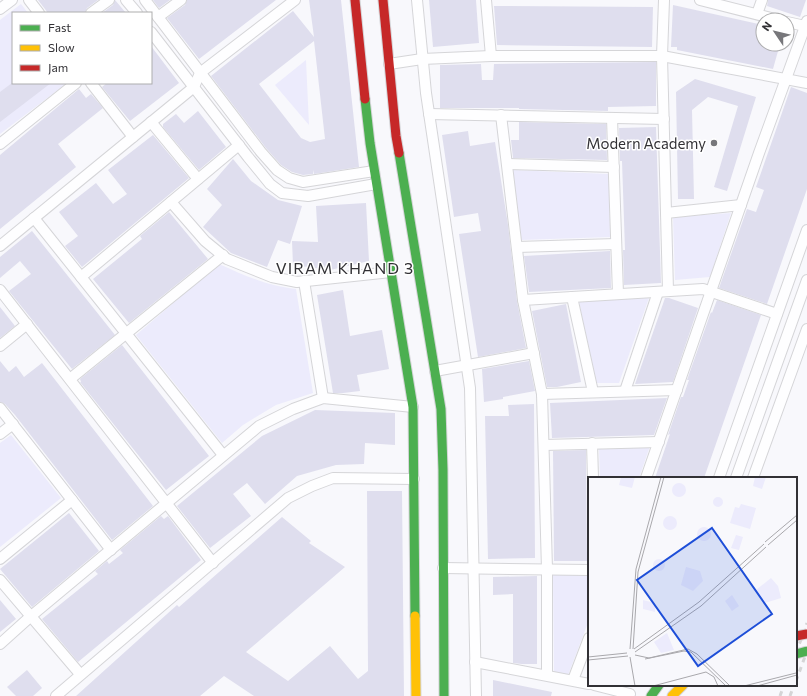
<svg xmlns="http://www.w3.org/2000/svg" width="807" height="696" viewBox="0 0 807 696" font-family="Commissioner,sans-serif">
<rect width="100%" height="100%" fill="#f8f8fc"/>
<g fill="#ecebfc">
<path d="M21,4L28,13H13V83H67L0,134V20Z"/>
<path d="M306,60L309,125L275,85Z"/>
<path d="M513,170L609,174L610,237L521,240Z"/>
<path d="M731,213L710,277L675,280L673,217Z"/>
<path d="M219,264C246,276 267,286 296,289L313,393L276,405L243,425L222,443L136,335Z"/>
<path d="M649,298L619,383H595L579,301Z"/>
<path d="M11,435L61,498L0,547V443Z"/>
<path d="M650,446L639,478H600L599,448Z"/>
<path d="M553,574L589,576V620L567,678L554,676Z"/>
</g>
<g fill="#dfdeee" fill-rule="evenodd">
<path d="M38,0H98L87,8L85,13H48Z"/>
<path d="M115,0L126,13H102L113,5Z"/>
<path d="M153,0H170L159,8Z"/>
<path d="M187,0H276L199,59L167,18L185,5Z"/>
<path d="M309,0H341L359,167L314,174V170L313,174L303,175L292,172L281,165L266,148L211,76L293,11L314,37ZM314,41L325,139L310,142L301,138L259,84Z"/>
<path d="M429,0H476L479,43L433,47Z"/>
<path d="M768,0H806L800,17L767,6Z"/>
<path d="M673,5L763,25V44H780L773,69L677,50V47H671Z"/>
<path d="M494,6L653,7L652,47L497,45Z"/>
<path d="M151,46L179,83L130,121L102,87L107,83H151Z"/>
<path d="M656,62V106L608,107V111L519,109V108H440V65L481,64L482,80H493L494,64Z"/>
<path d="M695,79L756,97L727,191L714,187L738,106L708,97L692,110L694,199H678L676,92Z"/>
<path d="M12,83H51L0,122V92Z"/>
<path d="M791,87L807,93V189L767,304L719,288L747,209L756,212L764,190L756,187Z"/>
<path d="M79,89L86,98L91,94L103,108L58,144L76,167L0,229V155Z"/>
<path d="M198,111L226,147L199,170L163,127V124L176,114L184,123Z"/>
<path d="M519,122L606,124L607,160L513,158L511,140H519Z"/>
<path d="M656,127L661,283L624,285L623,250H625L622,161H620L619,128Z"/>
<path d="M468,131L470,146L495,142L508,225L517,301L526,348L478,357L459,234L481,231L478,213L454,217L442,135Z"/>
<path d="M153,135L189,178L82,267L65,246L78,236L59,212L96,183L113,204L127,194L108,170Z"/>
<path d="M233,159L251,181L278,200L302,206L290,244L278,240L267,267L231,253L203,227L222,205L207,189Z"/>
<path d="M366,203L369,261L330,270L293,265L292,241L318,242L316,206Z"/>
<path d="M169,212L208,259L129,323L93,279L142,239L140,236Z"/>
<path d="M32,231L115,335L72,369L9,291L31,274L20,261L0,278V257Z"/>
<path d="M610,251L611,288L529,292L524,256Z"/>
<path d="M343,290L350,336L382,330L389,369L357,375L360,391L343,393H333L317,295Z"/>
<path d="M665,298H669L698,308L673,382L635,384Z"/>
<path d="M717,300L761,315L704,478H655L670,434L668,435L681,397H683L689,380H687L711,312L712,313Z"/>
<path d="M566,304L581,382L557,387H547L532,311Z"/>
<path d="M0,307L15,326L0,338Z"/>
<path d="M122,345L209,456L166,490L80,382H81L80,379Z"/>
<path d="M0,361L9,372L16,366L24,377L42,363L153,506L112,540L15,415L5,404L0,402Z"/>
<path d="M529,361L535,391L503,397V399L484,402L482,369Z"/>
<path d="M667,398L654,435L552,438L550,403Z"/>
<path d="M534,404L535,558L488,559L485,416H509L508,405Z"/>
<path d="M315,410L395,413V445L365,443L364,464L336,465L297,476L265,504L247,483L233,494L251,516L210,548L177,506L262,436Z"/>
<path d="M586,450L587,561H554L553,451Z"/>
<path d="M367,491H402L404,696H254L224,676L200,696H76L177,605L179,607L282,517L311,541L309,543L345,567L246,652L288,681L330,646L358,679L368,671Z"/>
<path d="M69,513L99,551L32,607L0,569Z"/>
<path d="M161,516L164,519L168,516L201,560L78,662L42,619L98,574L95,571L107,561L109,564L123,553L120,550Z"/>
<path d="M537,576V664H522L513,663V594L493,595V577Z"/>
<path d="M0,600L16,619L0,632Z"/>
<path d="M27,670L42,688L33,696H16L7,687Z"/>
<path d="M493,680L552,692L551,696H493Z"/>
</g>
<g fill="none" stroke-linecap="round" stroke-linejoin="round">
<g stroke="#d5d5d8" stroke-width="12">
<g id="street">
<path d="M29,0L39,13"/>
<path d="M126,0L137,13"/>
<path d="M145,0L261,152L277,170L289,178L303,182L374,171"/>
<path d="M417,0L426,93L470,388L476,696"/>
<path d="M486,0L491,56"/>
<path d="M664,0L662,56L668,291"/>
<path d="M700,0L779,20"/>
<path d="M0,9L12,0"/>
<path d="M91,13L109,0"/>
<path d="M757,14L762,0"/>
<path d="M158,17L181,0"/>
<path d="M787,22L805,26"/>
<path d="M151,32L248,157L270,184L282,193L308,196L376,184"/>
<path d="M389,64L422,59L491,56H662L807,83"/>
<path d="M91,83L133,137"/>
<path d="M429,114L664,119"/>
<path d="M501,115L523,300L542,394L547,569V675"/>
<path d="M612,118L618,294"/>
<path d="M151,122L198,179"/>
<path d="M0,144L76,83"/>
<path d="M507,164L614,167"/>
<path d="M171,202L205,241L227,259L272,277L297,282L391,272"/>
<path d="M666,213L741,205"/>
<path d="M34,218L223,455"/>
<path d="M0,246L194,87L200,73L295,0"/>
<path d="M517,247L616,244"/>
<path d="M81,277L239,145"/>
<path d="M304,281L323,398"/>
<path d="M0,290L213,563"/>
<path d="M572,297L593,392"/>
<path d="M523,300L703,289L777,314"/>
<path d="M0,346L27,324"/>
<path d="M435,371L534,353"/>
<path d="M70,379L223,255"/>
<path d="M625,391L658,292"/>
<path d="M542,394L677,390"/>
<path d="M0,408L111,550"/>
<path d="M0,434L13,424"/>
<path d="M592,443L593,478"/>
<path d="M544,445L659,442"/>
<path d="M646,478L759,153L807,21"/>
<path d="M719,478L807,230"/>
<path d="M736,478L807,280"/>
<path d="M753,478L807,329"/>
<path d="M0,559L72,500"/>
<path d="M443,568L589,570"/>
<path d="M0,580L80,674"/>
<path d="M0,644L30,617L259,426L293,409L323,398L413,407"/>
<path d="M475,662L589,684"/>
<path d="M573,680L589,638"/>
<path d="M594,685L630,694"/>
<path d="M56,696L288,498L312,486L333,478L414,479"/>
</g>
</g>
<g stroke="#d5d5d8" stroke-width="11">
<g id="fast">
<path d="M365,99L370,143L413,407L415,616"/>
<path d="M399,153L441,409L443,470L444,696"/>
<path d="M651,696L659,685"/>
</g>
</g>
<g stroke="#d5d5d8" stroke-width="11">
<g id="slow">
<path d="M415,616L416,696"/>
<path d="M672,696L683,685"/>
</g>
</g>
<g stroke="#d5d5d8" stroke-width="11">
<g id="jam">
<path d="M355,0L365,99"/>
<path d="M383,0L396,136L399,153"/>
</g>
</g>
<use href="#street" stroke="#fefeff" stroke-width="10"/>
<use href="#fast" stroke="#4caf50" stroke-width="9"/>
<use href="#slow" stroke="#ffc107" stroke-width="9"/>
<use href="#jam" stroke="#c62828" stroke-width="9"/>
<g stroke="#d5d5d6" stroke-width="3" stroke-dasharray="5 5" stroke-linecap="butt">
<path d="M796,653L807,623"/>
<path d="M796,681L807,651"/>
<path d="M780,696L784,685"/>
<path d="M790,696L794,685"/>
</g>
<g stroke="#d5d5d8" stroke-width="11" stroke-linecap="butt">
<path id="fast-bridge" d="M796,654L807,651"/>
</g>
<g stroke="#d5d5d8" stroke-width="11" stroke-linecap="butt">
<path id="jam-bridge" d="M796,636L807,634"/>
</g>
<use href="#fast-bridge" stroke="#4caf50" stroke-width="9"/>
<use href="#jam-bridge" stroke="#c62828" stroke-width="9"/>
</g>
<circle fill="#77777b" stroke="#fff" stroke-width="1.5" cx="714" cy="143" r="4"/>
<g text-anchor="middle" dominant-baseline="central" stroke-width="3" stroke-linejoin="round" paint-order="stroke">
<g font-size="15" fill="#323135" stroke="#fff" text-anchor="end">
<text x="706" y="143">Modern Academy</text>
</g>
<g font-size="16" letter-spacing="1" fill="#323135" stroke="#fff">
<text x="345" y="267">VIRAM KHAND 3</text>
</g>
</g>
<g transform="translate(588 477)">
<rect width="209" height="209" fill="#f8f8fc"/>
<path d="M33,0H47L44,11L31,8ZM167,0H178L174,12L165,9ZM84 13a7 7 0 1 1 14 0a7 7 0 1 1-14 0ZM125 25a5 5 0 1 1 10 0a5 5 0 1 1-10 0ZM153,27L168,31L162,52L142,46L147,30L151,31ZM75 46a7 7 0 1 1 14 0a7 7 0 1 1-14 0ZM109 57a7 7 0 1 1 14 0a7 7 0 1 1-14 0ZM148,58L155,60L151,73L143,71ZM65 88a6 6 0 1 1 12 0a6 6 0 1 1-12 0ZM98,90L112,94L115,104L105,114L93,108ZM183,101L190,109L193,121L177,126L168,113ZM144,118L151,129L144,134L137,124ZM55,123L67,126V135L55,132ZM79,156L86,173L73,176L66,165Z" fill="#ecebfc"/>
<path fill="none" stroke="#a9a8ac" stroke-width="1" d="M177,65L209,38M180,68L209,43M42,172L48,92L73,0M45,172L50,95L76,0M46,172L111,125L176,67M47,175L113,129L178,70M47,178L61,181L100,172L109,177L142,209M0,180L39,176M42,180L47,209M57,182L96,174L103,175L138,209M0,183L40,179M65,209L118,195L126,200L130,209M156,209L208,196M169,209L209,198"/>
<path fill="#1d4ed8" fill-opacity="0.15" stroke="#1d4ed8" stroke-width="2" d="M124,51L184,137L110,189L49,103Z"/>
<rect width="209" height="209" fill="none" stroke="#323135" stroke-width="2"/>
</g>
<rect x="12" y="12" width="140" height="72" fill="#ffffff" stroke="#adadae"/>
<rect x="20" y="25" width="20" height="6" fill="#4caf50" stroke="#adadae"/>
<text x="48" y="32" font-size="12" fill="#323135">Fast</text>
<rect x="20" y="45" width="20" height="6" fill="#ffc107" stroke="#adadae"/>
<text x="48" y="52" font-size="12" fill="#323135">Slow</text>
<rect x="20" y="65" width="20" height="6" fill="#c62828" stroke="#adadae"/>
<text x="48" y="72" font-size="12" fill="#323135">Jam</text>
<g transform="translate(775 32) rotate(305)"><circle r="19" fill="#ffffff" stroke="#adadae"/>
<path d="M0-3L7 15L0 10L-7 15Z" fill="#77777b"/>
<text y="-6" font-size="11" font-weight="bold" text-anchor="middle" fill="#323135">N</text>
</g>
</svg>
